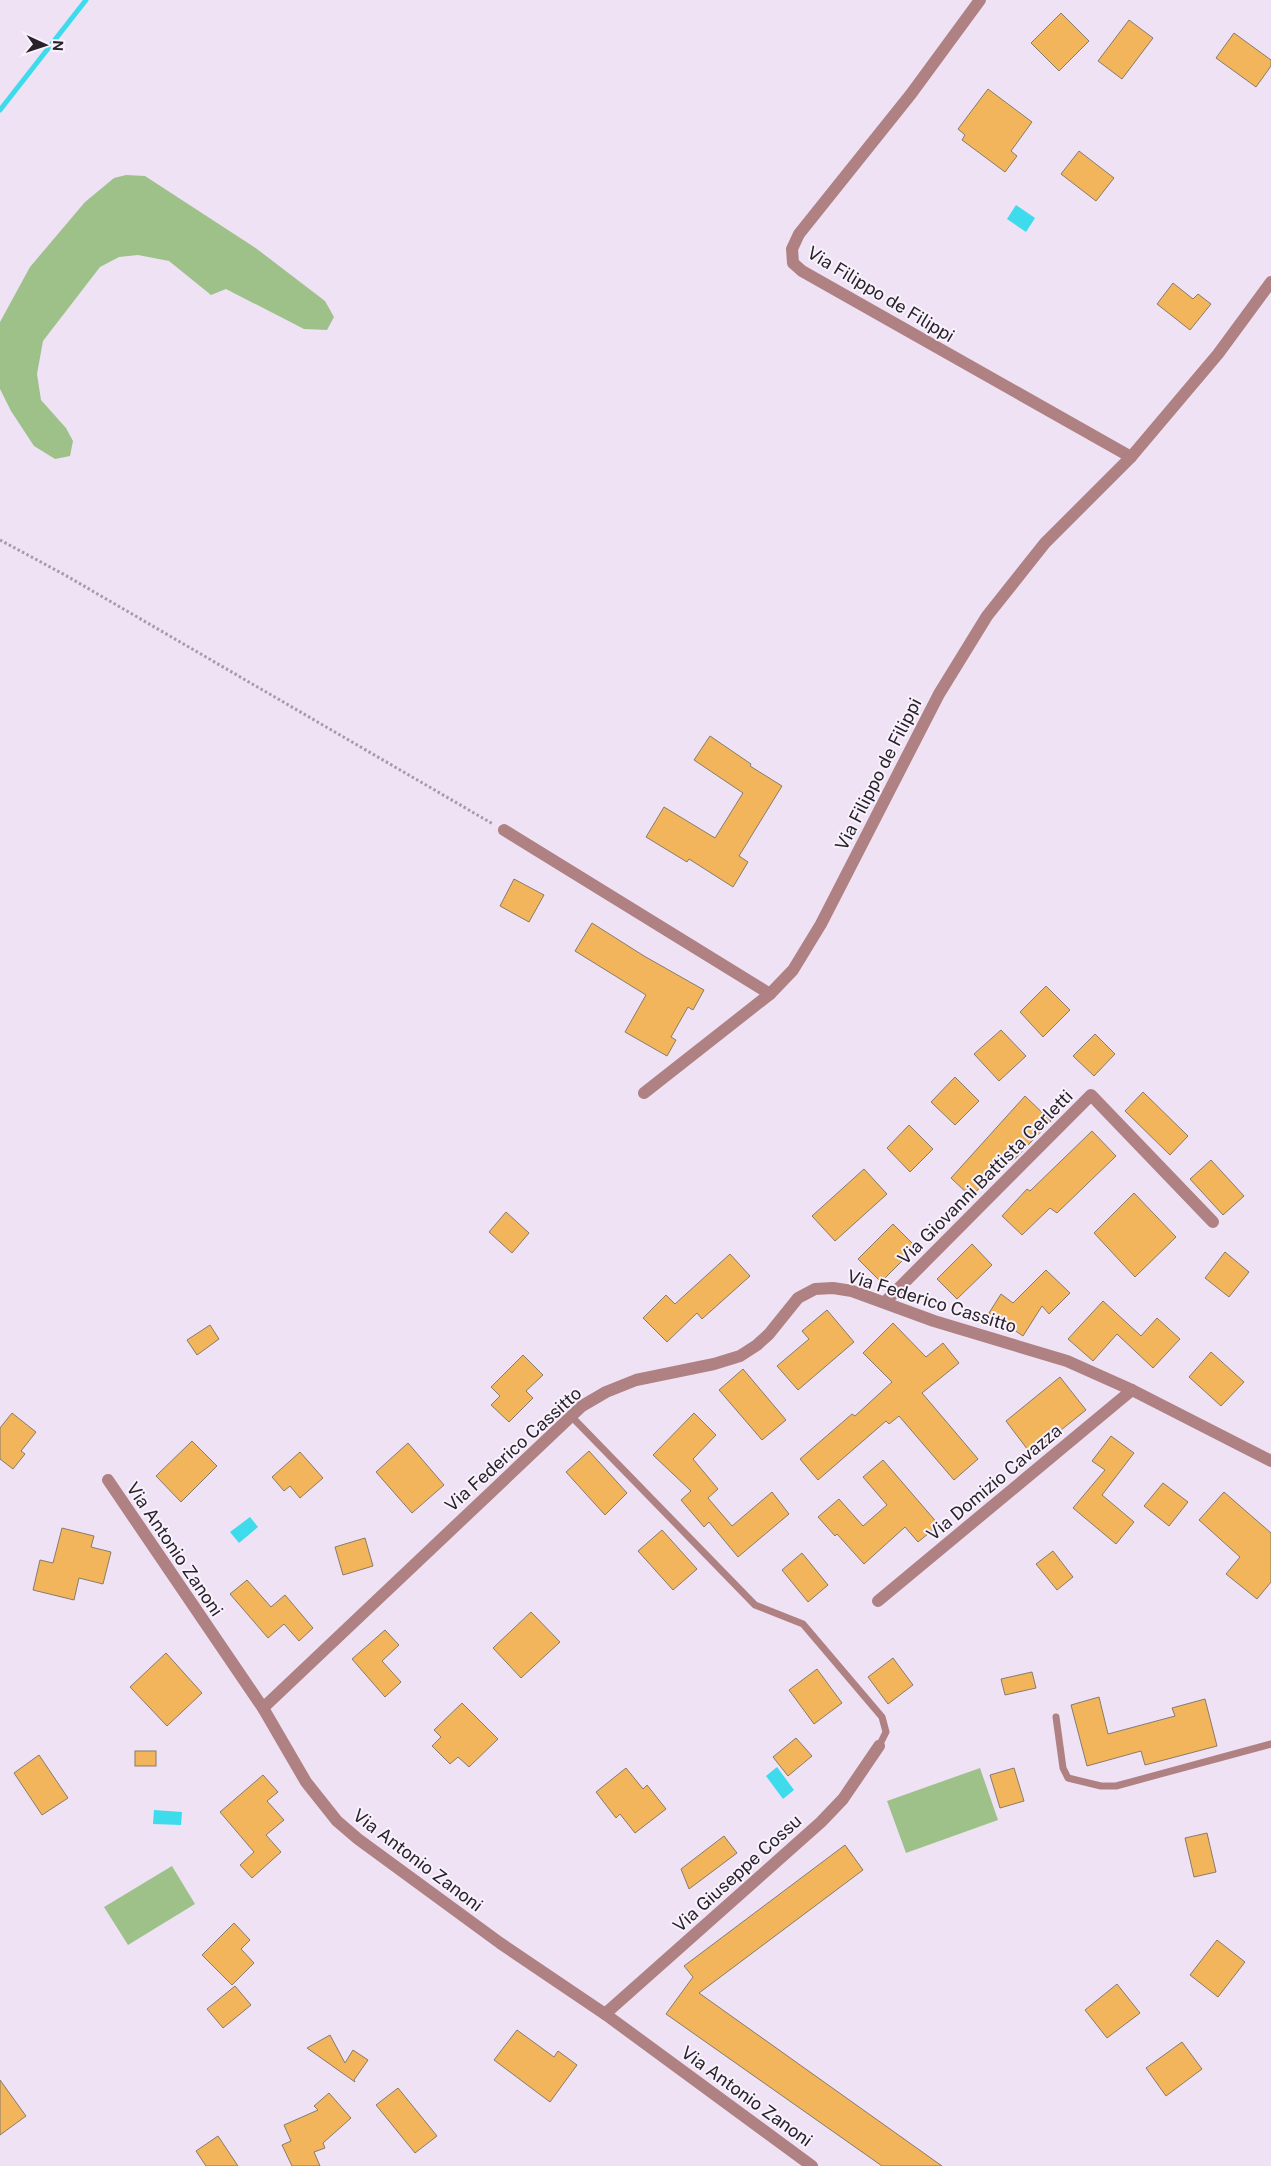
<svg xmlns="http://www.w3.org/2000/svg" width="1271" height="2166" viewBox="0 0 1271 2166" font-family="'Public Sans',sans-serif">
<rect width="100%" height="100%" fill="#efe2f5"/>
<g fill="#9ec18a">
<path d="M126,175L145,176L257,249L325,301L334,317L327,330L304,329L226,289L211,295L169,261L138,255L119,257L100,267L43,341L37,374L41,400L66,428L73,441L70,456L55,459L34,446L11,411L0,389V322L30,267L85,202L114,178Z"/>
<path d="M980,1768L998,1820L906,1853L887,1801Z"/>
<path d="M172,1866L195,1904L128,1945L104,1907Z"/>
</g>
<g fill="#3ddbeb">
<path d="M1016,205L1035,218L1026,232L1007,219Z"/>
<path d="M250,1517L258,1527L239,1543L230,1532Z"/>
<path d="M777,1767L794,1790L783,1799L766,1776Z"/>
<path d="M154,1810L182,1812L181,1825L153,1824Z"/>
</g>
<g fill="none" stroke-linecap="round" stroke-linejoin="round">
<path stroke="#3ddbeb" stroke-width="5" d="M0,110L86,0"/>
</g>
<g fill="#f2b55c" stroke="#877b6b">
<path d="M1061,13L1089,41L1059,71L1031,43Z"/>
<path d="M1129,20L1153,38L1122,79L1098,61Z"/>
<path d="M1234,33L1271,60V66L1256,87L1216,58Z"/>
<path d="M988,89L1032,122L1011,151L1017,156L1005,172L962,140L965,135L958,129Z"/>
<path d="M1079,151L1114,178L1096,201L1061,174Z"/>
<path d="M1173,283L1193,299L1198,294L1211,304L1190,330L1157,304Z"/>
<path d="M710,736L751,764L750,766L782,786L739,856L748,862L733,887L689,859L687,862L646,837L664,807L715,838L743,793L694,760Z"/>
<path d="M514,879L544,895L529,922L500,906Z"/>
<path d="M592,923L644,956L704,990L693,1010L688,1007L671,1037L676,1040L667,1056L625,1032L646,995L575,951Z"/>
<path d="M1046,986L1070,1010L1043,1037L1020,1012Z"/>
<path d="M1001,1030L1026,1056L999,1081L974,1054Z"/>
<path d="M1095,1034L1115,1054L1094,1076L1073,1056Z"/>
<path d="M955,1077L979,1101L955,1125L931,1102Z"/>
<path d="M1143,1092L1188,1136L1170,1155L1125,1111Z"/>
<path d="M1025,1096L1051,1121L1012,1162L1008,1158L971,1197L951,1178Z"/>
<path d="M909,1125L933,1149L910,1172L887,1148Z"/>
<path d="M1092,1131L1116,1156L1057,1213L1050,1208L1022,1235L1002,1216L1027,1189L1030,1191Z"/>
<path d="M1211,1160L1244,1196L1223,1215L1190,1179Z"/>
<path d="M864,1169L887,1194L835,1241L812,1216Z"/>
<path d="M1134,1193L1176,1237L1135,1277L1094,1233Z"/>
<path d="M506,1212L529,1233L512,1253L489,1232Z"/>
<path d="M893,1224L916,1247L881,1282L858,1259Z"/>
<path d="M972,1244L992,1265L957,1299L937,1279Z"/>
<path d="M1225,1252L1249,1272L1229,1297L1205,1278Z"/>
<path d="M730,1254L750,1276L702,1319L697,1313L667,1342L643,1318L666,1295L675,1304Z"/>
<path d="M1046,1270L1070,1293L1049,1314L1042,1306L1023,1336L989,1313L1001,1294L1013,1303Z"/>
<path d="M1103,1301L1141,1336L1157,1318L1180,1339L1153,1368L1117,1334L1093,1361L1068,1339Z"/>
<path d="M827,1310L854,1342L798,1390L777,1366L809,1339L802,1331Z"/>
<path d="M893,1323L926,1357L943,1343L959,1363L922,1393L978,1459L954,1480L899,1416L889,1424L886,1421L818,1480L800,1459L852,1414L855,1416L892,1382L863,1353Z"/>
<path d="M210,1325L219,1339L197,1355L187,1340Z"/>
<path d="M1211,1352L1244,1382L1221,1406L1189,1377Z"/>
<path d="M523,1355L543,1375L526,1391L533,1398L509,1422L491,1405L500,1396L491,1387Z"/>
<path d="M743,1369L786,1420L762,1440L719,1390Z"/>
<path d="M1060,1377L1086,1410L1031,1454L1006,1421Z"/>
<path d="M12,1413L36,1432L21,1451L25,1454L13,1469L0,1459V1428Z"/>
<path d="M694,1413L716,1435L693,1459L718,1489L708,1498L732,1526L772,1492L789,1514L738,1557L709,1522L704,1527L681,1500L691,1491L653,1455Z"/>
<path d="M1111,1436L1134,1453L1102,1495L1134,1522L1116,1544L1073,1508L1105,1470L1092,1461Z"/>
<path d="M192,1441L217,1466L181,1502L156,1476Z"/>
<path d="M408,1443L444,1485L412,1513L376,1472Z"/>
<path d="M589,1451L627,1493L605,1515L566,1472Z"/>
<path d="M300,1452L323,1478L300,1498L290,1486L284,1491L272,1477Z"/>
<path d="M883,1460L939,1525L918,1542L905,1527L864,1564L837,1534L835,1536L818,1517L839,1499L863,1526L887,1505L863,1477Z"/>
<path d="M1163,1483L1188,1502L1169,1526L1144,1506Z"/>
<path d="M1224,1492L1271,1533V1582L1257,1599L1226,1574L1240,1557L1199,1520Z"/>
<path d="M62,1528L94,1536L91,1547L111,1552L103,1584L79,1578L74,1600L33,1590L40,1560L53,1563Z"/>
<path d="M662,1530L697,1569L673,1590L638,1551Z"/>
<path d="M365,1538L373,1566L343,1575L335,1547Z"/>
<path d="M1053,1551L1073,1577L1057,1590L1036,1564Z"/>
<path d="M802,1553L828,1585L808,1602L782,1570Z"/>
<path d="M247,1580L271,1607L285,1595L313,1628L299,1641L284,1624L268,1638L230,1594Z"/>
<path d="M531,1612L560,1642L521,1678L493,1648Z"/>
<path d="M385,1630L399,1645L382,1661L401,1682L385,1697L352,1659Z"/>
<path d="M166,1653L202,1693L167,1726L130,1687Z"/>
<path d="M893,1658L913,1685L888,1704L868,1677Z"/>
<path d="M817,1669L842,1703L814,1724L789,1690Z"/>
<path d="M1032,1672L1036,1688L1005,1695L1001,1679Z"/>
<path d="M1099,1697L1108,1734L1175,1716L1172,1708L1205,1699L1217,1746L1145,1765L1141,1751L1087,1766L1071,1705Z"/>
<path d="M462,1703L498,1739L469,1767L458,1757L450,1764L432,1746L441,1737L434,1730Z"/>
<path d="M796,1738L812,1756L788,1776L773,1757Z"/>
<rect x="135" y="1751" width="21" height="15"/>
<path d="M39,1755L68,1798L42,1815L14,1773Z"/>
<path d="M626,1768L643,1789L647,1785L666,1809L635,1833L620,1814L616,1818L596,1792Z"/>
<path d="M1014,1768L1024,1801L1000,1808L990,1775Z"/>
<path d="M263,1775L278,1792L267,1801L284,1820L266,1835L281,1852L252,1878L240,1865L254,1852L220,1812Z"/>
<path d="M1207,1833L1216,1872L1194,1877L1185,1838Z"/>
<path d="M724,1836L737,1853L689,1889L681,1869Z"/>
<path d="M845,1845L863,1870L699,1993L942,2166H882L666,2014L693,1977L684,1966Z"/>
<path d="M234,1923L250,1940L241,1949L254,1963L232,1985L202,1955Z"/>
<path d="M1217,1940L1245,1962L1218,1997L1190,1975Z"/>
<path d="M1117,1984L1140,2013L1107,2038L1085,2010Z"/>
<path d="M235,1986L251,2005L223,2028L207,2009Z"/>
<path d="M517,2030L554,2057L558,2051L577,2065L550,2102L494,2060Z"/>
<path d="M330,2035L345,2063L353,2050L368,2060L354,2080L355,2082L307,2048Z"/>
<path d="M1182,2042L1202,2069L1166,2096L1146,2068Z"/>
<path d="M0,2080L26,2116L0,2135Z"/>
<path d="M398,2088L437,2136L415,2153L376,2105Z"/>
<path d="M329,2093L351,2118L323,2143L325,2148L314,2152L320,2166H292L282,2145L291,2141L284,2125L318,2110L314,2106Z"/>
<path d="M218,2136L238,2166H206L196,2151Z"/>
</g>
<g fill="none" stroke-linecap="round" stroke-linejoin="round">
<path stroke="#a59ba9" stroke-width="3" stroke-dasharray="2.5 2.5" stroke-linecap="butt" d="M0,540L65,575L493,824"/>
<g stroke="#af8182" stroke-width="7">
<path d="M571,1416L755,1605L803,1624L882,1717L886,1732L879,1746"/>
<path d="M1056,1717L1063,1768L1068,1778L1101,1786H1116L1271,1744"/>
</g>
<g stroke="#af8182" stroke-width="12">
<path d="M980,0L911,94L799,234L792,249L793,263L802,271L1131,457"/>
<path d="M504,830L770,994"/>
<path d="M644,1093L770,994L793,970L821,924L939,694L987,616L1045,543L1131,457L1218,354L1271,282"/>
<path d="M885,1302L1091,1095L1213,1222"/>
<path d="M108,1480L263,1708L306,1782L337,1821L358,1839L500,1943L605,2014L812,2166"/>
<path d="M878,1601L1132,1390"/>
<path d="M263,1708L582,1406L606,1392L636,1380L714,1364L740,1356L757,1345L769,1334L798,1298L815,1289L833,1288L852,1291L934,1321L1067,1361L1132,1390L1271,1461"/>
<path d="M605,2014L821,1822L843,1799L879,1746"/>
</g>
</g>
<g text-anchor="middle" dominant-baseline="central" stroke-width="4" stroke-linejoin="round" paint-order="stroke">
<g font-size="18" fill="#28232a" stroke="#f9f2fd">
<text transform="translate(881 294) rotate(31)">Via Filippo de Filippi</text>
<text transform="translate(878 774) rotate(-63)">Via Filippo de Filippi</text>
<text transform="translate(985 1177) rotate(-45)">Via Giovanni Battista Cerletti</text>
<text transform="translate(932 1301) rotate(17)">Via Federico Cassitto</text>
<text transform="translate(513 1449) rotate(-42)">Via Federico Cassitto</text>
<text transform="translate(994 1482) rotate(-40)">Via Domizio Cavazza</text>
<text transform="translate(175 1549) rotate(56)">Via Antonio Zanoni</text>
<text transform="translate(418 1860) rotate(37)">Via Antonio Zanoni</text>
<text transform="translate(737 1873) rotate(-42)">Via Giuseppe Cossu</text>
<text transform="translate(747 2096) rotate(36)">Via Antonio Zanoni</text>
</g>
</g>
<g transform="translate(45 45) rotate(93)" stroke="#f9f2fd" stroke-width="4" paint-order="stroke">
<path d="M0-4L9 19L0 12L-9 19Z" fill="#28232a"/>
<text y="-8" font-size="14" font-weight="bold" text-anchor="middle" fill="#28232a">N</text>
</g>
</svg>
